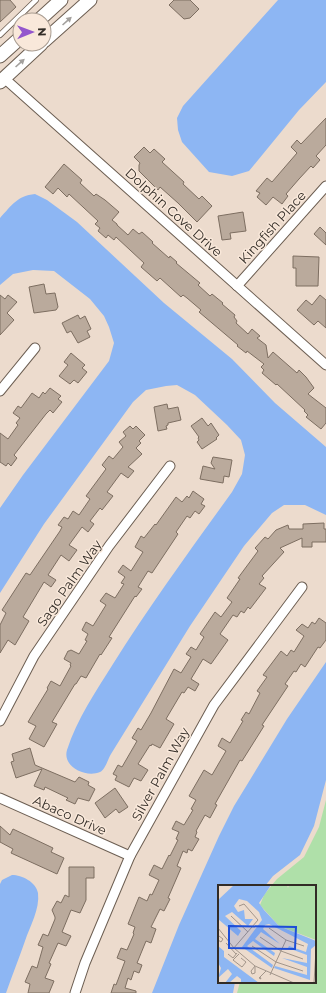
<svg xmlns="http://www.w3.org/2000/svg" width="326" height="993" viewBox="0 0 326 993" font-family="Montserrat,sans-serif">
<rect width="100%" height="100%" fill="#ecdbcd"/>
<path fill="#afe0a9" d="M326,800V993H237L240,982H315V886H271L277,879L304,857L319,827Z"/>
<g fill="#8db6f3">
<path d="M278,0H326V82L299,110L249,171L232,176L209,172L182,142L178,130L177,118L183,106Z"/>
<path d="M35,194L47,200L77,222L164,303L232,359L275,403L326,447V515L305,505H284L272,513L244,546L190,626L111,754C108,759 105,770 100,772C86,778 62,767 67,750C77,719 96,691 113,664C150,605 191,549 232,492L242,474L245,455L241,440L227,425L195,395L177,385L166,386L146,390L133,402L44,524L0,593V508L23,475L109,361L114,343L109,327L104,316L90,299L54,271L33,270L13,274L0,285V218C12,205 17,196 35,194Z"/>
<path d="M326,662V780L314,826L300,855L273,876L265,886H219V982H235L233,993H152L179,925L219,836L234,806L287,719Z"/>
<path d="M12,875C22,875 36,882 38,893C40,909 30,926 25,941C19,958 12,976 6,993H0V884L2,880Z"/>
</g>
<g fill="#baaa9c" stroke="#7d6e61">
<path d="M0,0H10L16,7L0,22Z"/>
<path d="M174,0H190L199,9L190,18L184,19L169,5Z"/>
<path d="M326,118V145L316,156L320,160L313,168L311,166L299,179L286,194L288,196L282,204L273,197L266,205L257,197L260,193L256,191L267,178L272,182L297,153L291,147L297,140L301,144Z"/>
<path d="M144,147L150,153L154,149L165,159L162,162L184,182L183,184L199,199L202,196L212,206L197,222L178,203L160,187L158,190L139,171V165L140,163L134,157Z"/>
<path d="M64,164L82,180L80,183L94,196L96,194L105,200L119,212L112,220L117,224V225L128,235L133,229L139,234L142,232L153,242L152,243L169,258L170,256L177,262L176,263L200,283L198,285L210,296L212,294L223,303L222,304L235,315L234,317L237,321L236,323L248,334L252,329L260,336L257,338L266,345L268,358L273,352L297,373L299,370L306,377L314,388L308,394L326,408V423L321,429L306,417L308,415L304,411L305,410L277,384L276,385L262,373L264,370L261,367L264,364L247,351L246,353L237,346L238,345L199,312L201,310L187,298L183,295L181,297L160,278L157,281L141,267L144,263L116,237L114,240L108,235L106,238L98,231L100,228L95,224L98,221L69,194L67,197L58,188L53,194L45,187Z"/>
<path d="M243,212L246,231L230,233L231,239L222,240L218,216Z"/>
<path d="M320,227L326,233V245L314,234Z"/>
<path d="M293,256L319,257L318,286H296V268H293Z"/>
<path d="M44,284L46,294L55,293L58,307L56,310L34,313L29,287Z"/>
<path d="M0,295L5,299L8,295L17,302L7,313L14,320L0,335Z"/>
<path d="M320,295L326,300V328L318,321L314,325L297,310L306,300L312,305Z"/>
<path d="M78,315L80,319L85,316L91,329L87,331L90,337L78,343L71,331L67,333L62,323Z"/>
<path d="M71,353L85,365L82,368L87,372L78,383L74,380L70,384L59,376L68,365L64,362Z"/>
<path d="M50,388L61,396L58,399L62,402L53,413L50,410L46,414L28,437L14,455L17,458L11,466L8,463L6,466L0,462V433L8,439L18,425L16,423L20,418L13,413L18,406L21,408L32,393L39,398L43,392L45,394Z"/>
<path d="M167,404L168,409L178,407L181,420L168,423V425L166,426L167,429L158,431L154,407Z"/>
<path d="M202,418L208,426L211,423L219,435L216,438L217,439L202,449L197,442L199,440L198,438L199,437L191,426Z"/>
<path d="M130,426L133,429L136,426L145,435L139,441L141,443L136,448L142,454L128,467L134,471L128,478L121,473L107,492L113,496L102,510L100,508L90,521L94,524L88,532L82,527L69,545L77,550L69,561L61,555L48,575L56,580L51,587L44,582L23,617L29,621L15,645L8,640L0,653V625L6,613L2,610L26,573L30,575L60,531L62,527L58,525L64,517L68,519L73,511L79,515L90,499L86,496L106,469L102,465L109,456L113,459L123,447L119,442L126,436L123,432Z"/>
<path d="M213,457L232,460L229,477L224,476L223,483L200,479L203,466L215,469L211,463Z"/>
<path d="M193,491L204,499L201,504L205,506L199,514L195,511L190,518L187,516L176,532L178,534L152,573L148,571L138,587L142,589L136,597L135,596L109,637L112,638L101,655L100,654L86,678L81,676L76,684H75L52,722L57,724L44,747L29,739L36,726L28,722L34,712L48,689L47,688L51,681L60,686L71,666L70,665L71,663L64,659L68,651H69L71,650L79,654L87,641L85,640L88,634L82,630L86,622L93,626L106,605L100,601L106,593L115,598L124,584L121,583L125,577L118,572L123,565L131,571L143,552L135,547L141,536L144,538L155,524L156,525L176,497L182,502L187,496L189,498Z"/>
<path d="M324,523V529H326V542H312V547H302V538L280,548L284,552L262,576L264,578L259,584L266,588L250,609L248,607L244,613L241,611L237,617L233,615L220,634L228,640L211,664L203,659L191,679L199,684L195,691L188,687L184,693L182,692L166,719L174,724L160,748L152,744L151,746L150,745L138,764L148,770L141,781L134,778L129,787L115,780L117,776L113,774L118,765L122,767L137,741L132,738L138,728L141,730L151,713L174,669L181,673L191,657L186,654L191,647L196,650L204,637L200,634L215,612L221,617L232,602L227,598L240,579L238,578L258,551L255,548L256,547L265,537L268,539L276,530L288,525L289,529H303V524Z"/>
<path d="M319,618L326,623V640L320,648L318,647L305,667L301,664L296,672L294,671L285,684L288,686L262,725L264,726L242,761L240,760L215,804L217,805L210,818L205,815L196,831L197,832L195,837L199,839L192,851L188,849L187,853L183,851L177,866L181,868L168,898L170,899L164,911L160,909L151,927L156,929L151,943L146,941L137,963L142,965L139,973L134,971L131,980L128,978L125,988L136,991V993H111L114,984L116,985L125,961L117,958L121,948L127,950L134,934L133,933L135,927L128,924L139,897L147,901L150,894L152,895L159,880L149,875L154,865L162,869L169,855L170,856L178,840L176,839L179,832L172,829L176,821L184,825L193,810L191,809L196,800L189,796L204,770L212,775L226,751L218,746L222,738L230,743L243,721L241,720L246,712L249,714L260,693L257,691L267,677L263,675L281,651L287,656L291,650L294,652L304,636L296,630L302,624L308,628L312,622L315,624Z"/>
<path d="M30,748L35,765L75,782L79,777L89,782L88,785L95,789L89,801L78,798L75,804L66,800L68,798L45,787L44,790L34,786L42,769L16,778L11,762L14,761L12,754Z"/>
<path d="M115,788L128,807L119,813L116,809L105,818L95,803Z"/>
<path d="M0,826L10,835L13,829L53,848L51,852L64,858L57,874L11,853L13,849L0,842Z"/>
<path d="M69,867H94V878H86V900L80,913L71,910L62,932L71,936L66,946L58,943L49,963L51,964L45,978L54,981L49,993H28L30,984L25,982L32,966L37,968L43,947L38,945L43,934L48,936L55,919V917L52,910L57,901L61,903L65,895L69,897Z"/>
</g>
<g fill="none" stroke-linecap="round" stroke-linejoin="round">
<g stroke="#6c5e52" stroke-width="6">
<path id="lane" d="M0,35L36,0"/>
</g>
<g stroke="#6c5e52" stroke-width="11">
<g id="street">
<path d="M4,78L326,365"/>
<path d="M237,286L326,186"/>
<path d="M0,391L35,348"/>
<path d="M0,721L34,656L109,546L170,466"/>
<path d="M0,798L130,856"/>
<path d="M75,993L85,963L130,856L214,705L302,587"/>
</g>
</g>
<g stroke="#6c5e52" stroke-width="15">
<g id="secondary">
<path d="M39,20L61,0"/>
<path d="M44,41L90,0"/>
<path d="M0,56L20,38"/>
<path d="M0,82L41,44"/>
</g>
</g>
<use href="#lane" stroke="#fff" stroke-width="4.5"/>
<use href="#street" stroke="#fff" stroke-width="9"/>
<use href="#secondary" stroke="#fff" stroke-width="13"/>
</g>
<defs><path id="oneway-solid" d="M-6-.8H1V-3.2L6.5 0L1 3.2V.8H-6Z"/></defs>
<g fill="#a3a09d">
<use href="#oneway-solid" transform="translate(67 21) rotate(-42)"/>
<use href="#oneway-solid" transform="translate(20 63) rotate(-42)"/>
</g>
<g text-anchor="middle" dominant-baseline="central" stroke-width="3" stroke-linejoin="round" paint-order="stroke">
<g font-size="13" fill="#322c26" stroke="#f9e8da">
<text transform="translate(174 212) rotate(42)">Dolphin Cove Drive</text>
<text transform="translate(272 227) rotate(-48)">Kingfish Place</text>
<text transform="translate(69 583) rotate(-55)">Sago Palm Way</text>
<text transform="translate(160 774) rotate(-61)">Silver Palm Way</text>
<text transform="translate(70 815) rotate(24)">Abaco Drive</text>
</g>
</g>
<g transform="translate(218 885)">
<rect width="98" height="98" fill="#ecdbcd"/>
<path d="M54,0H69L70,3L71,0H98V55L61,41L42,20L46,10Z" fill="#afe0a9"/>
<path d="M16,0H53L41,18L46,25L61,41L98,56V60L93,64L92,95L56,83L57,81L89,90V82L64,73L89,78V70L70,63L71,61L88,67L90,59L51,39L47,40L45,44L62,59L43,47L37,54L57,68L56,71L35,56L29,61L55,80L54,83L24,62L44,35L41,27L29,16L21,14L16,21L20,27L26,25L27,34H35L30,41L14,27L7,31L23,46L20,51L0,34V15ZM0,61L6,66V72L41,98H23V94L19,91L11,98H7L14,89L10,84L0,93L3,83L0,78Z" fill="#8db6f3"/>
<path fill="none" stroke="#a2958a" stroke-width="1" d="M13,31L30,47M0,43L16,63L37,81L76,98M51,43L68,55L86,61M42,52L63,66L85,74M0,55L3,57L5,54L1,51M8,58L18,69M34,61L58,77L85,86M15,64L40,35L26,19L21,21M10,69L15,73L19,68M21,69L15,75L24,82L28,77L23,73M37,82V88L34,89L33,86L37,81M52,90L68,55M42,92L43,94L41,93L48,86M96,98L98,65"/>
<path fill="#1d4ed8" fill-opacity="0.15" stroke="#1d4ed8" stroke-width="2" d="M11,41L78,42L77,64L11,63Z"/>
<rect width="98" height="98" fill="none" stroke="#322c26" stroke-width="2"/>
</g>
<g transform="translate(32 32) rotate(89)"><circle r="19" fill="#f9e8da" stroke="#a99d92"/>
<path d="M0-3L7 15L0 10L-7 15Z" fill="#9456cd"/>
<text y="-6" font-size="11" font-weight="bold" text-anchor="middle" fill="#322c26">N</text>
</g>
</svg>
